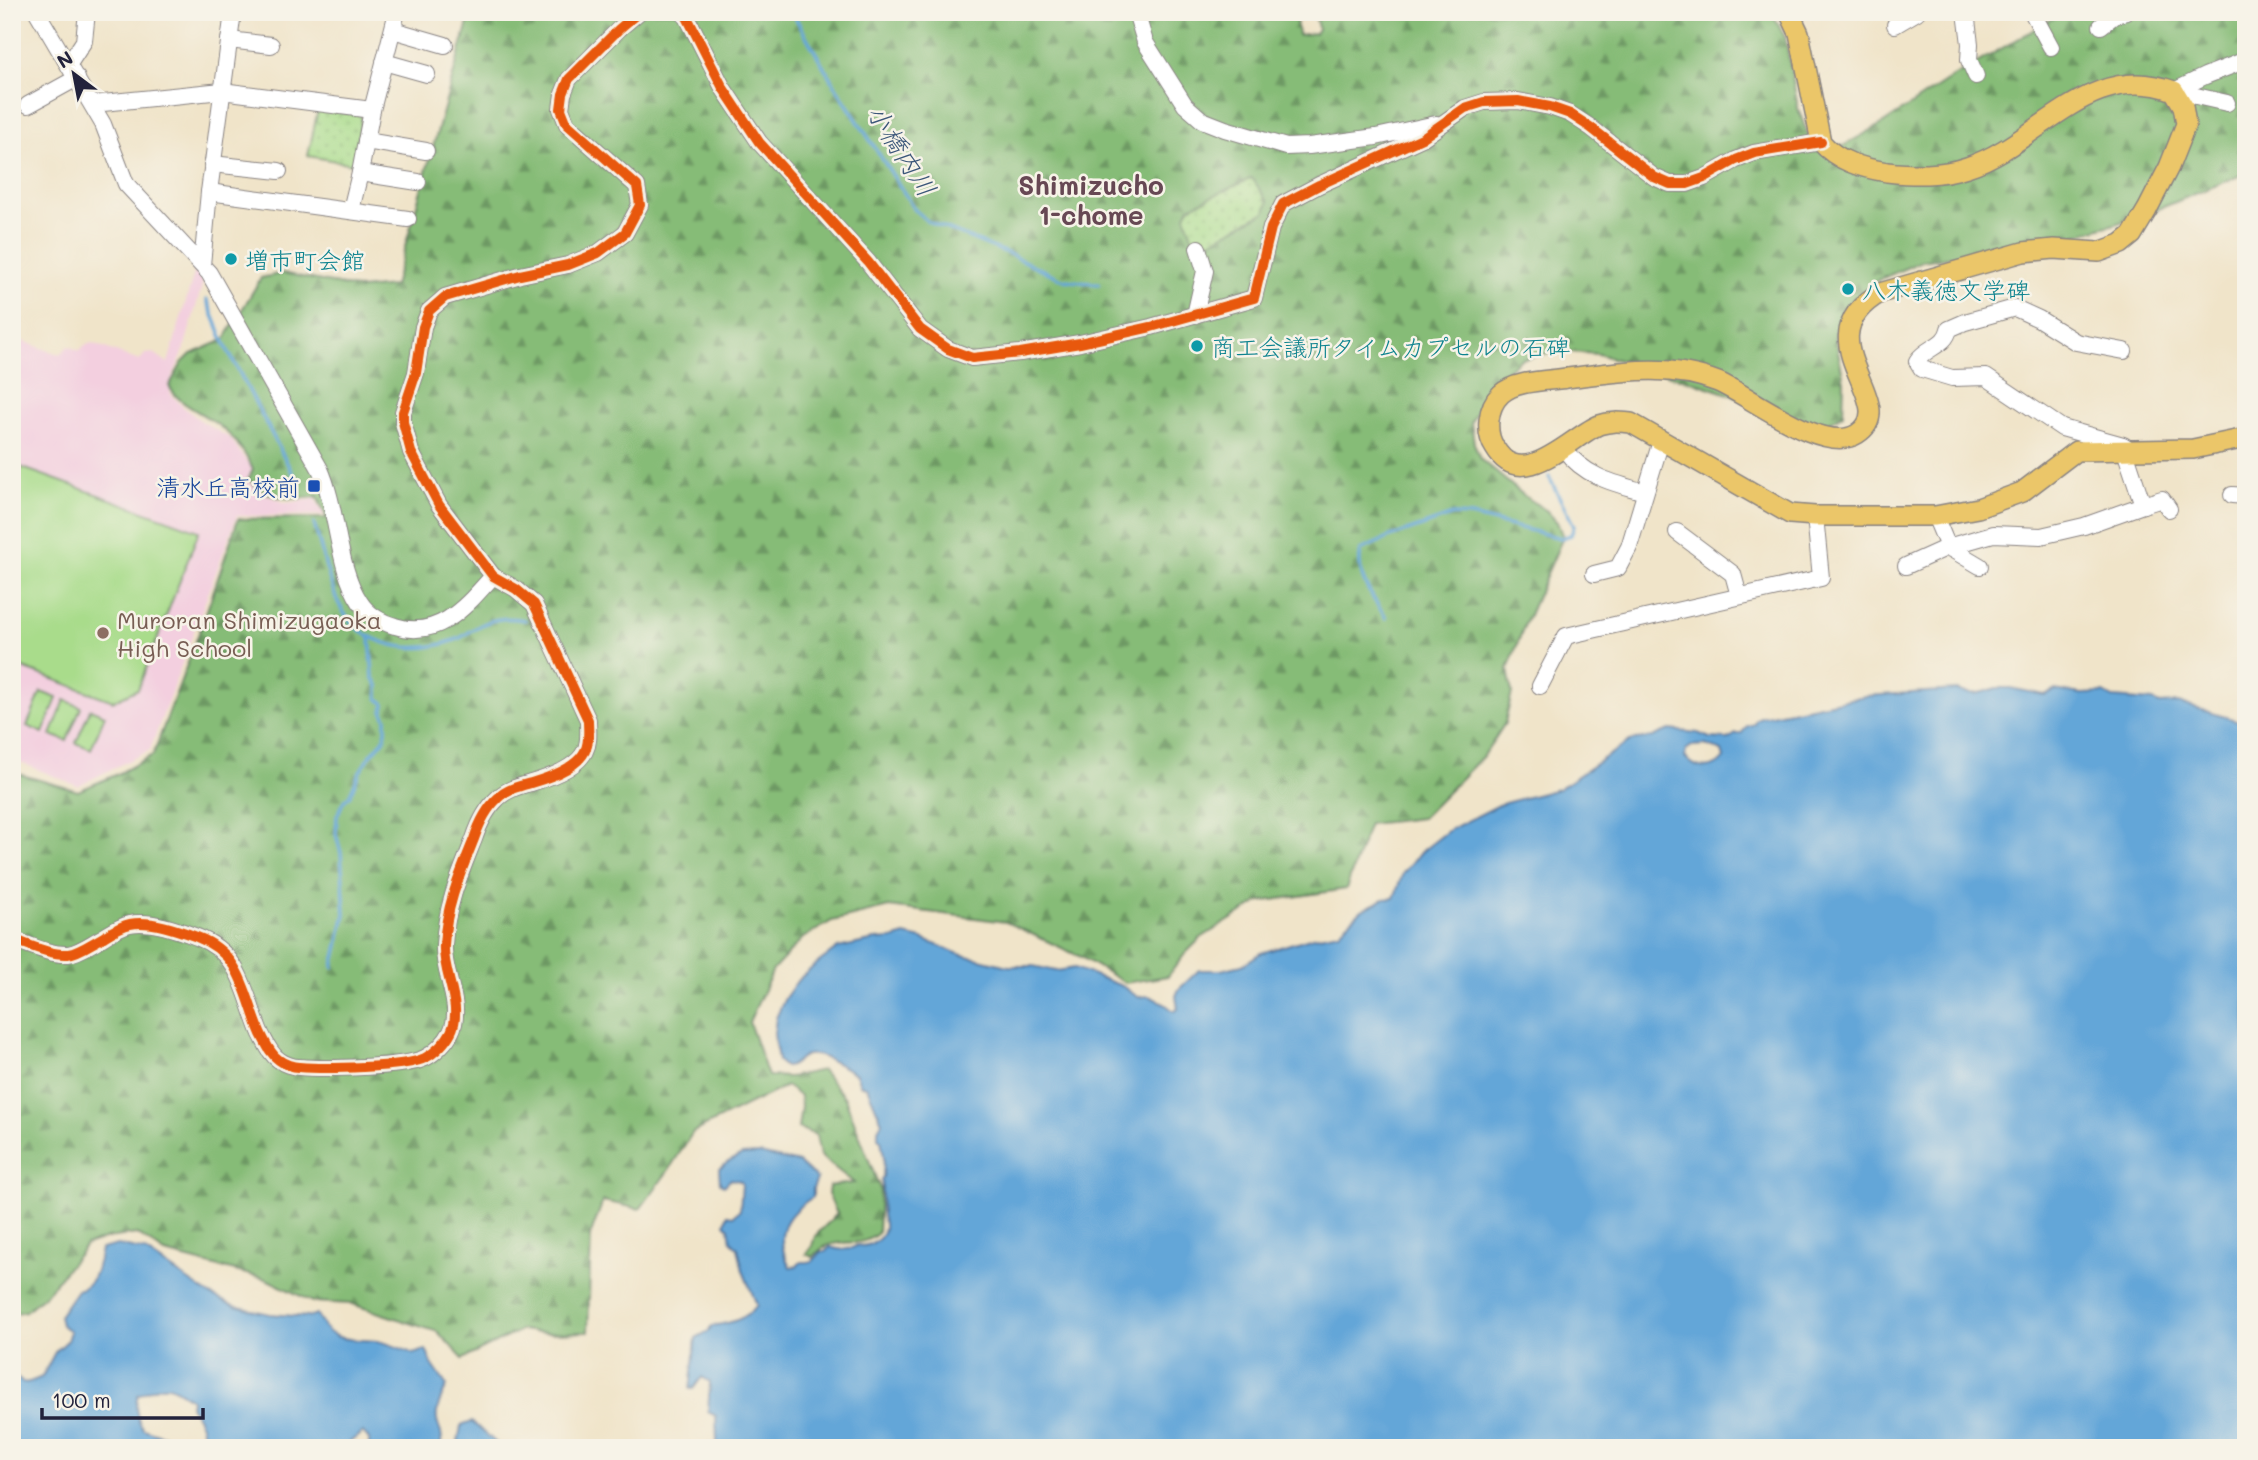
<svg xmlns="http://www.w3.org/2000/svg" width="2258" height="1460" viewBox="0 0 2258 1460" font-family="Mali,'Klee One',sans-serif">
<defs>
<pattern id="forest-firs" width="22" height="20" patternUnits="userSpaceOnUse" patternTransform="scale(1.75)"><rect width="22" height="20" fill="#86bc77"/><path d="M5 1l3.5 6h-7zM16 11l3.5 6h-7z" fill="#6d9863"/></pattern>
<pattern id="park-dots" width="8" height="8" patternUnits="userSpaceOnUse" patternTransform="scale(1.75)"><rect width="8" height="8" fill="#a9dc8b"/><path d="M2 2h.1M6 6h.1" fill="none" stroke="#91bc79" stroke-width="1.8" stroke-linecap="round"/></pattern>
</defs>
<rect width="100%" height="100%" fill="#f7f3e8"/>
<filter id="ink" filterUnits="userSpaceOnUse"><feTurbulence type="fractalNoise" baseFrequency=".0143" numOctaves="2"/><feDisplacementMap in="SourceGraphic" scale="14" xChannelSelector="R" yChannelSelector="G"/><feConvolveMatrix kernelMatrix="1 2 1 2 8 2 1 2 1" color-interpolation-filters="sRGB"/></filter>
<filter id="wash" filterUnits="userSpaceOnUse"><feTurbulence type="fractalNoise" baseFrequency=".00686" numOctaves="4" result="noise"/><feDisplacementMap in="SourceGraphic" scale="28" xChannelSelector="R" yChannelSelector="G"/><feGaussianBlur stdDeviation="1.57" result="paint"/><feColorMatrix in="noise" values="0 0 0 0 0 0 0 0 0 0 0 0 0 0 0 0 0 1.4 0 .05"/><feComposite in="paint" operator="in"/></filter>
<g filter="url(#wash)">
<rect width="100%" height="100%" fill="#f0e4c9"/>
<path fill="#f3cfdf" d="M195,270L203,282L182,356L168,386L171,394L182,406L200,420L231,439L252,469L246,480L262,493L286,503L315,499L324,515L237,516L150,750L78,786L12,759V337L60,355L68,346L80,351L84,346L92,343L139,361L145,354L154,353L168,363Z"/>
<g fill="#a9dc8b" stroke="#667f63" stroke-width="2">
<path d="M12,464L199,531L138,689L113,701L12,664Z"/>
<path d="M41,692L57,698L43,733L27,726Z"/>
<path d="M65,700L81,707L67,741L51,735Z"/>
<path d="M90,709L105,715L91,749L76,743Z"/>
</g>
<path fill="url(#forest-firs)" stroke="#546f59" stroke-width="2" d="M471,12H1295L1298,35L1315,33L1318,29L1315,12H1767L1774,17L1785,37L1798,108L1807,133L1822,143L1843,146L1882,124L1953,77L2064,12H2246V173L2139,217L2062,239L1922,261L1878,280L1843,308L1835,335L1844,381L1843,414L1823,427L1694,382L1598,354L1557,351L1521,359L1490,385L1471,422L1474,443L1480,459L1527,498L1547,511L1557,522L1563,537L1525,624L1508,669L1512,693L1505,723L1485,754L1422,818L1369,824L1346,889L1259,902L1201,938L1185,954L1168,976L1125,983L1081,957L1006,922L889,907L832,921L803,938L773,970L749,1022L768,1076L790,1077L822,1070L845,1098L880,1189L878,1233C862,1247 850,1240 833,1244C824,1245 819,1251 813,1257L806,1254L812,1246L815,1236L837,1214L828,1194L829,1186L854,1183L820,1156L816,1135L798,1128L801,1107L800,1096L786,1086L693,1132L668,1171L640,1209L603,1201L591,1234L588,1332L547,1333L521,1330L463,1359L438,1332L352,1304L313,1302L266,1279L165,1253L137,1234L107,1238L86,1245L46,1294L26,1311L12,1314V772L78,791L118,774L153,755L203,622L238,519L327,518L317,497C287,500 271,501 248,479L253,470C244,449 231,433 211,420C195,409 179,404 169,386L182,363L191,354L224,340L261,278L283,273L360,289L394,286Z"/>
<g fill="url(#park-dots)" stroke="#667f63" stroke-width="2">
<path d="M318,109L362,115L353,164L308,156Z"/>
<path d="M1252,178L1268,202L1265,212L1196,249L1185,215L1189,207Z"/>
</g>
<g fill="#64a6d8" stroke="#43648a" stroke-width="2" fill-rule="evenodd">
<path d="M1997,688H2010L2044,695L2054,690L2082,694L2104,693L2113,698L2153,701L2160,704L2178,703L2246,723V1448H715L717,1441L716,1416L708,1412L710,1382L702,1377L693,1389H690L696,1338L709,1331L712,1326C730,1323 746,1320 757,1305L743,1271L738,1248L731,1241L729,1228L725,1224L727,1215L733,1216L740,1210L742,1184L740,1181L731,1179L724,1186L720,1183L719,1169L728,1162L742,1155L760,1154L799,1163L817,1179L813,1189V1197C784,1215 773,1235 790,1267L797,1266L801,1262H812L821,1252H825L830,1247C838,1250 850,1251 857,1245C870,1248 885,1239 884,1225C884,1221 882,1218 882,1214C880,1202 884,1192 881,1179L883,1177L884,1157L881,1140L878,1138V1129L882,1122L867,1087L860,1085L856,1074C843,1067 818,1050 804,1056C796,1060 794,1067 785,1067L778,1061L774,1034L776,1018L785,998L798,980L819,962L838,948L875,940L892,939L905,935L922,939L959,954L1008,966H1033L1056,971L1075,968L1122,986L1138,997L1149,996L1162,1002L1174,1011L1178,1009L1176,996L1179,989L1199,970H1221L1242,965L1261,953L1313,937L1339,932L1362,910L1384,899L1394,898L1403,873L1421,852L1449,830L1501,804L1558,789L1630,741L1653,737L1669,730L1698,733L1710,738L1728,739L1736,734H1741L1747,726L1754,724L1756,719L1761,717L1865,696L1957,690C1972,697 1983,692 1997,688ZM1705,745L1722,751L1724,758C1713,772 1696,770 1685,757L1686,750L1692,746Z"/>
<path d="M118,1245L145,1251L210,1295L234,1306L270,1314L308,1317L317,1314C329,1345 351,1338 377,1341C384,1342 407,1350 413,1354L426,1350L432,1364L447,1386C442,1396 435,1409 437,1420C440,1434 444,1432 440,1448H369V1439L363,1432L350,1442V1448H198C207,1430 200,1421 190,1406L191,1399C166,1381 166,1383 138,1395C134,1406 137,1419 143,1429L168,1437L177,1448H12V1374C25,1386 25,1384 42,1377L55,1352L67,1341L70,1331L61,1325L59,1316L77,1290C96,1285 97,1267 101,1249Z"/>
<path d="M472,1422L502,1448H457L461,1426Z"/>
</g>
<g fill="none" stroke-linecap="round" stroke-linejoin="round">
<g stroke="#64a6d8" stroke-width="3.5">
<path d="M792,12L834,84L915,210L927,221L1007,253L1064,280L1099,284"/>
<path d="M207,300L226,347L295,478"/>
<path d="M314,524C322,549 327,578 338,602C359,647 412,656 455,640C462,638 467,633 474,629C492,618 504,617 525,620"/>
<path d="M1386,618C1373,597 1355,577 1361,550L1390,537L1453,515L1471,516L1561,538L1571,535L1574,526L1549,477"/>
<path d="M333,967L345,914L341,853L336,834L337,816L343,802L350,795L359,773L370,756L383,741L386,731V718L383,712L384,704L378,698V685L373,677L370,637"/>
</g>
</g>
</g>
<g filter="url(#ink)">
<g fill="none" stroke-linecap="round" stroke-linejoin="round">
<g stroke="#898382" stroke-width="18">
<g id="minor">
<path d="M37,12L103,124L126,184L209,273L320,469C338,509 337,568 360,602C368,615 381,622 395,626C439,640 466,606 493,576"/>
<path d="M682,12L687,17L723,88L759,142L868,262L920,329L948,349L972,358L1020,353L1080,343L1151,327L1254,298L1271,228L1283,204L1319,185L1422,138L1465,108L1484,102L1518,101L1550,107L1570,114L1590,127L1654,177L1670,184H1687L1704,178L1736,160L1754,153L1821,142"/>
<path d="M1136,12L1145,42L1185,105L1202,120L1225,129L1286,147L1309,146L1376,137L1436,124"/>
<path d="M1966,12L1970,44L1969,60L1976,76"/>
<path d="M2032,12L2051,47"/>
<path d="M1895,25L1917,12"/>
<path d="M2101,26L2115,15L2126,12"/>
<path d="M393,30L445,45"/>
<path d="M229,40L271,45"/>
<path d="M384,62L427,74"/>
<path d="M69,64L84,41L87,12"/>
<path d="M2174,91L2205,76L2246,60"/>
<path d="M2174,91L2227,103"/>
<path d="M93,104L222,91L372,110"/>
<path d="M28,105L77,78"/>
<path d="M366,141L426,151"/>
<path d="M212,164L279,171"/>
<path d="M360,173L418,182"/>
<path d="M209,192L408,219"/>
<path d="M351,210L360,173L372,110L397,12"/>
<path d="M202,265L209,192L233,12"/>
<path d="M1195,315L1205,271L1198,248"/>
<path d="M1564,449C1585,477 1613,483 1645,492"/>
<path d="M2232,495L2246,496"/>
<path d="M2143,505L2162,499L2169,509"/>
<path d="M1935,516L1948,547L1993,534L2041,536L2084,526L2143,505L2127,457L2131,450L2123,445L2062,428L1986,377L1952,378L1922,369L1917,361C1926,347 1946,346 1949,329L1965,322L2015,308L2039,319L2076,342L2124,351"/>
<path d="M1677,532L1733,574L1739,596"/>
<path d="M1906,566L1948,547L1980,566"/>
<path d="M1594,574L1618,568L1629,547L1661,441"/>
<path d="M1540,686L1566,636L1821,578L1815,516"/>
<path d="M12,939C30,945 50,955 68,954C79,953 92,943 102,938C110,933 120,926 130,924C151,920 178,930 197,937C243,954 244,995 261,1034C266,1043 270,1054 279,1060C284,1064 293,1067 299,1067C323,1069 404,1068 425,1058C435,1053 446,1042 451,1032C464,1006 442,973 444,945C446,906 460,874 474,839C479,824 487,808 498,798C507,789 520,786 531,783C548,778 577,768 585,751C590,741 588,731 588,720L534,604L516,589L493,576L439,505L411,452L403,422V412L416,373L423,327L429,311L445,297L520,275L568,265L598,253L625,233L640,205L637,186L567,124L561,109L563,94L569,79L619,29L639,12"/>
</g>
</g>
<g stroke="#898382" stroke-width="22">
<path id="major" d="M1789,12L1799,33L1821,142C1837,161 1862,168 1887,172C1914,175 1940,176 1967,167C2039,144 2089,59 2174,91L2183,106L2186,124L2169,167L2147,210L2132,235L2121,244L2099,252L2054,249L2023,252L1880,293C1799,340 1905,404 1857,434C1823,455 1751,396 1718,382C1669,362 1617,372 1567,378C1547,381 1516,380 1501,394C1487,407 1485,433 1495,448C1522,494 1573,435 1599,425C1610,421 1620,422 1631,423L1790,514L1815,516H1935L1978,508L2022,492L2076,451L2193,449L2246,438"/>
</g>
<use href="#minor" stroke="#fff" stroke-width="16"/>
<use href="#major" stroke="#ebc669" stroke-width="19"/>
<g stroke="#f7f3e8" stroke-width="15">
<g id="cycleway">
<path d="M682,12L687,17L723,88L759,142L868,262L920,329L948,349L972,358L1020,353L1080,343L1151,327L1254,298L1271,228L1283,204L1319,185L1422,138L1465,108L1484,102L1518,101L1550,107L1570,114L1590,127L1654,177L1670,184H1687L1704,178L1736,160L1754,153L1821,142"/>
<path d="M12,939C30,945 50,955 68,954C79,953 92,943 102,938C110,933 120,926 130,924C151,920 178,930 197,937C243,954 244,995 261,1034C266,1043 270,1054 279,1060C284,1064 293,1067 299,1067C323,1069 404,1068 425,1058C435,1053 446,1042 451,1032C464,1006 442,973 444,945C446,906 460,874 474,839C479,824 487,808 498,798C507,789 520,786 531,783C548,778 577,768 585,751C590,741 588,731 588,720L534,604L516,589L493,576L439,505L411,452L403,422V412L416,373L423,327L429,311L445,297L520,275L568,265L598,253L625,233L640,205L637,186L567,124L561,109L563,94L569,79L619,29L639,12"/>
</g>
</g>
<use href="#cycleway" stroke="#e8590c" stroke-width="10"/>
</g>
</g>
<g fill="#0f9aa8" stroke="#f7f3e8" stroke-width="2.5">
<circle cx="231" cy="259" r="7"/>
<circle cx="1848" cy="289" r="7"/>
<circle cx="1197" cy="346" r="7"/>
</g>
<rect fill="#1a4fb4" stroke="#f7f3e8" stroke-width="2.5" x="307" y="479" width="14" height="14" rx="3.5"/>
<circle fill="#8d6e63" stroke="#f7f3e8" stroke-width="2.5" cx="103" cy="633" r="7"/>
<g text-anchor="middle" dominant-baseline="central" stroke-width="5" stroke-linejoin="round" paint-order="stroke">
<g font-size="24" fill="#0d838f" stroke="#f7f3e8" text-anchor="start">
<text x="245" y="259">増市町会館</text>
<text x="1862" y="289">八木義徳文学碑</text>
<text x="1211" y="346">商工会議所タイムカプセルの石碑</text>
</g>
<g font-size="24" fill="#164399" stroke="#f7f3e8" text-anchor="end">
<text x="300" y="486">清水丘高校前</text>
</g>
<g font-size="24" fill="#785e54" stroke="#f7f3e8" text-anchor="start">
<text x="117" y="619">Muroran Shimizugaoka<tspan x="117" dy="28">High School</tspan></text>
</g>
<g font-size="26" font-style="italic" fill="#3c577a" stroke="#f7f3e8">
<text transform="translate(902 150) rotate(57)">小橋内川</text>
</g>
<g font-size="26" font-weight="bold" fill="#674854" stroke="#f7f3e8">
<text x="1091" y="185">Shimizucho<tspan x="1091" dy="30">1-chome</tspan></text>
</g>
</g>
<rect width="2258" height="1460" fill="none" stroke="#f7f3e8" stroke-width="42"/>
<g transform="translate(74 74) rotate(328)" stroke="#f7f3e8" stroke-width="5" paint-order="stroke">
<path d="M0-5L12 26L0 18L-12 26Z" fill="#22223b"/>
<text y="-10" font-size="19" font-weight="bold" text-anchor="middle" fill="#22223b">N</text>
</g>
<path d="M42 1408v10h161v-10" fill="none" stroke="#22223b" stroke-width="3.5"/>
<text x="52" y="1408" font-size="21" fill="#22223b" stroke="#f7f3e8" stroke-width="5" paint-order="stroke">100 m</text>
</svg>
